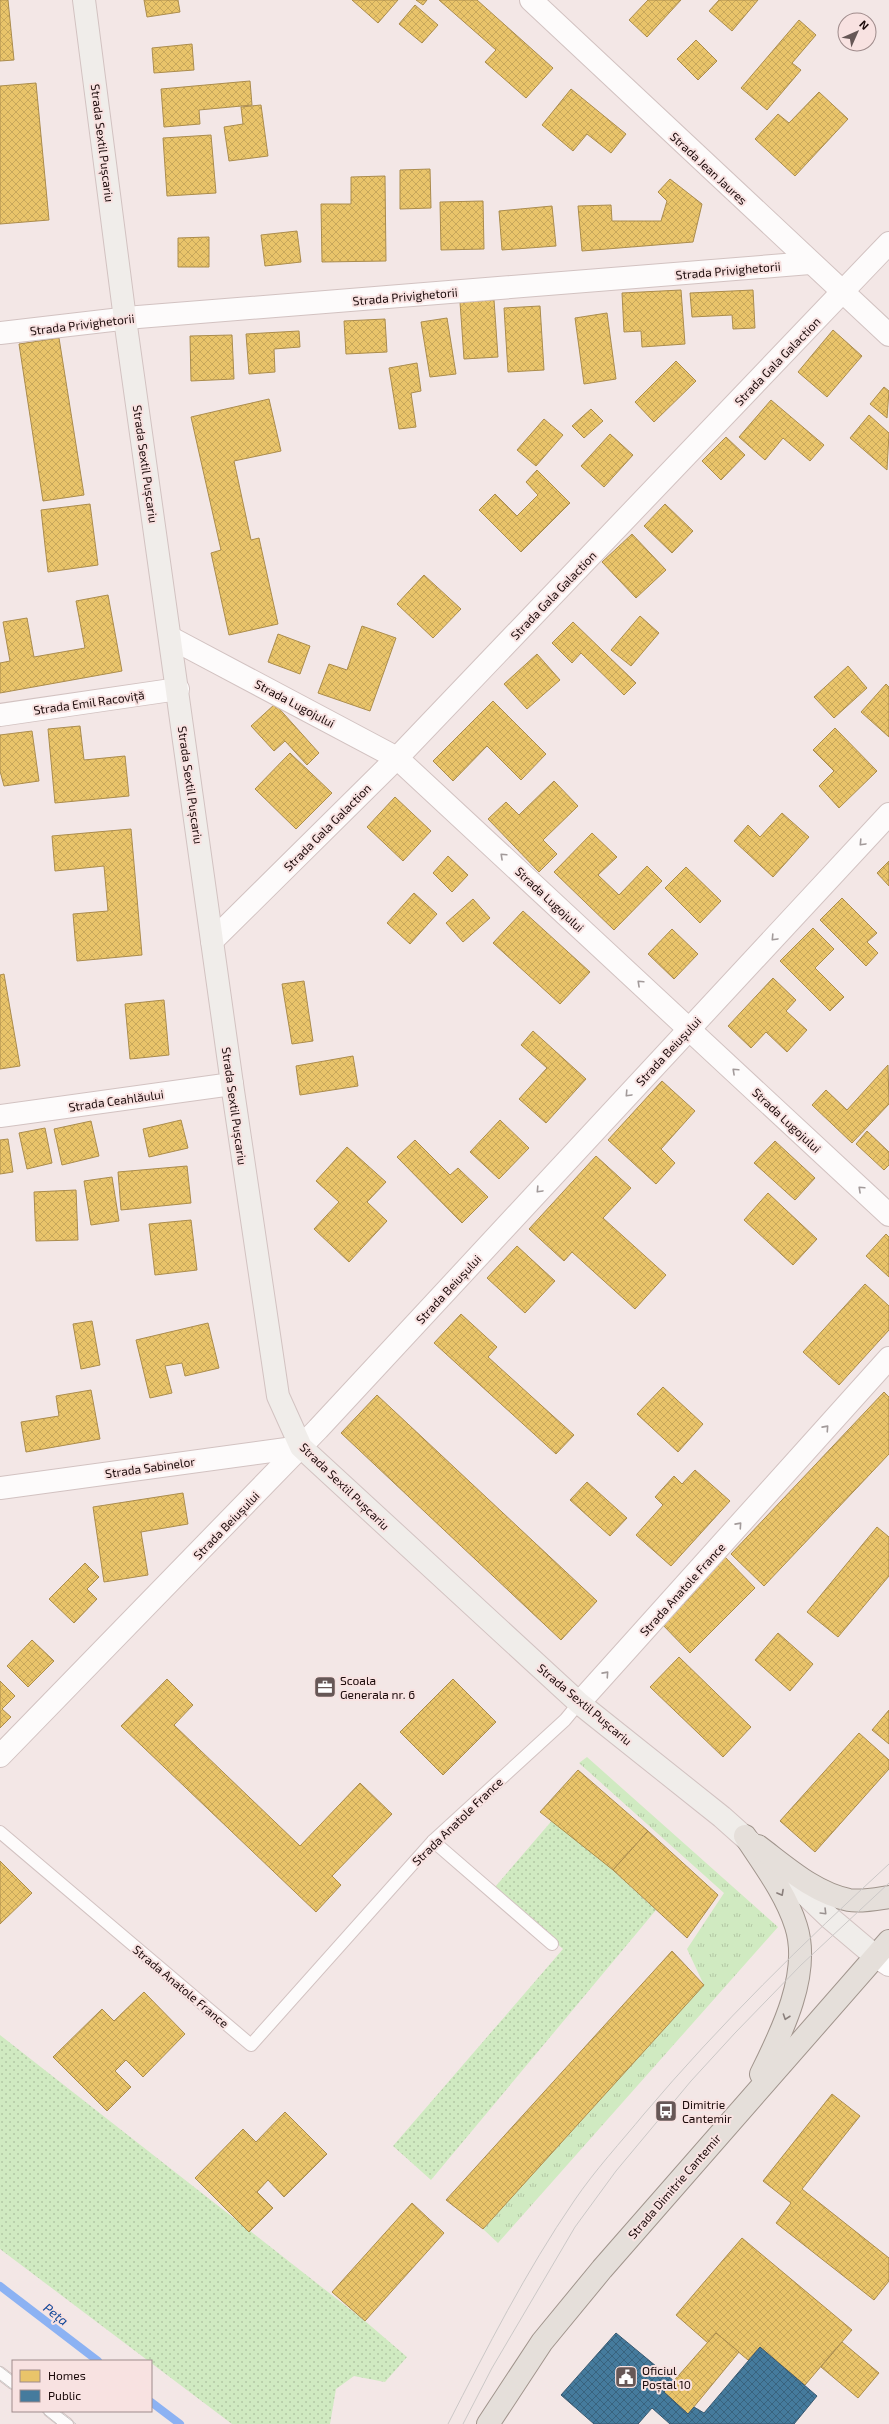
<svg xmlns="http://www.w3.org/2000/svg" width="889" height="2424" viewBox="0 0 889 2424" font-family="'Exo 2',sans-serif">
<defs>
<pattern id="grass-tufts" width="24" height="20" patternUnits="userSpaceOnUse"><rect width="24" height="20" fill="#d0eac1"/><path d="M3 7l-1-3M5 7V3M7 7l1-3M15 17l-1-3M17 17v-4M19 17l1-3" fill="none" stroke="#b2c7a4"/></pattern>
<pattern id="park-dots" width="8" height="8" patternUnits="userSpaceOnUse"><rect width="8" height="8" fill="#d0eac1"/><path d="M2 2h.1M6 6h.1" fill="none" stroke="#b2c7a4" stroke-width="1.8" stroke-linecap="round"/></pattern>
<pattern id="homes-cross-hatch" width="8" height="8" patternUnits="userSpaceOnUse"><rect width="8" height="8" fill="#e9c46a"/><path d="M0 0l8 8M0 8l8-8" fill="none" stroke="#c7a75b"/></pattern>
<pattern id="public-cross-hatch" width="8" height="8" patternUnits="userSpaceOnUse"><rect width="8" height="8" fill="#457b9d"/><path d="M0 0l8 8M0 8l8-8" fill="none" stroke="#39637e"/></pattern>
</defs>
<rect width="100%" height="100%" fill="#f3e7e6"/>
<path fill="url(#grass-tufts)" d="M587,1757L778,1927L498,2243L483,2229L704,1985L687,1949L724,1893L579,1763Z"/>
<g fill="url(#park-dots)">
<path d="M555,1817L656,1910L431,2180L393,2146L563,1949L495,1887Z"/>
<path d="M0,2035L365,2321L407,2357L385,2382L354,2376L336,2389L330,2424H232L0,2249Z"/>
</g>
<g fill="url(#homes-cross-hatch)" stroke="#ab8c4d">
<path d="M0,0H8L14,60L0,61Z"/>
<path d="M144,0H178L180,12L147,17Z"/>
<path d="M352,0H398L378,23Z"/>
<path d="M416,0H427L423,5Z"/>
<path d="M439,0H477L553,68L526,98L485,62L496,50Z"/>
<path d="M648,0H681L647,37L629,20Z"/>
<path d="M719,0H758L732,31L709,11Z"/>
<path d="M415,5L438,25L422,43L399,24Z"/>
<path d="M799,20L816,35L792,63L801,70L767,110L741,88Z"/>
<path d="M696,40L717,61L698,80L677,59Z"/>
<path d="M192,44L194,70L154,73L152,48Z"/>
<path d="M250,81L252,105L199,110L200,124L164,127L161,89Z"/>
<path d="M36,83L49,220L0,224V86Z"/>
<path d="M571,89L626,134L611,153L587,134L573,151L542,125Z"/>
<path d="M819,92L848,119L795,176L755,139L778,114L789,123Z"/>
<path d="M261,105L268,156L229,161L224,127L243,124L241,107Z"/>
<path d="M211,135L216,193L167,196L163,138Z"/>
<path d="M430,169L431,208L400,209V170Z"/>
<path d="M385,176L386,261L322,262L321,204H351V177Z"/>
<path d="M670,179L702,204L693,242L582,251L578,206L611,205L612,221H661L667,201L658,192Z"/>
<path d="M483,201L484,249L441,250L440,202Z"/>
<path d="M552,206L556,246L502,250L499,211Z"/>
<path d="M297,231L301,262L265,266L261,235Z"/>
<path d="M209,237V267H178V238Z"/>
<path d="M681,290L685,344L642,347L641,331L624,332L622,293Z"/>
<path d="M753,290L755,328L733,329L732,315L692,317L690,293Z"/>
<path d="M494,300L498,357L464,359L460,302Z"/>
<path d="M540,306L544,370L508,372L504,308Z"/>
<path d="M607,313L616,379L584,384L575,318Z"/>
<path d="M447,318L456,374L430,377L421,322Z"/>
<path d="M385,319L387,352L346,354L344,321Z"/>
<path d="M833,330L862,356L827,397L798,372Z"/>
<path d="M299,331L300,347L274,349L275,372L249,374L246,334Z"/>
<path d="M232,335L234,379L191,381L190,336Z"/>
<path d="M59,338L84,495L43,501L19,344Z"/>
<path d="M676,361L696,381L654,422L635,402Z"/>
<path d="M417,363L421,391L411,393L416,427L399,429L389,368Z"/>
<path d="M884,387L889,391L887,418L870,404Z"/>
<path d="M269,399L281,451L234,461L251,540L259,538L278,624L229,635L211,553L221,550L191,417Z"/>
<path d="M771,400L824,445L810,461L783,438L765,460L739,437Z"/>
<path d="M591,409L603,421L584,438L572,426Z"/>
<path d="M869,415L889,433L887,470L850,438Z"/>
<path d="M544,419L563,435L536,466L517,450Z"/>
<path d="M610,434L633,455L604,487L581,466Z"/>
<path d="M726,437L745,455L721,480L702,461Z"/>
<path d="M537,470L570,503L521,552L479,510L495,494L517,516L538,495L526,482Z"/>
<path d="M90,504L98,565L48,572L41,510Z"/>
<path d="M665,504L693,531L672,553L644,526Z"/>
<path d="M632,534L666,570L636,598L602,562Z"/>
<path d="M424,575L461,609L433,638L397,604Z"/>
<path d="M108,595L122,671L0,693V663L10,661L3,622L27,618L34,657L85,648L76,601Z"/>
<path d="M640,616L659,633L631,666L611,650Z"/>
<path d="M573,622L636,683L624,695L581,653L572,663L552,643Z"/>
<path d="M362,626L396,638L370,711L318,693L329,664L347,670Z"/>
<path d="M278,634L310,646L300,674L268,662Z"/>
<path d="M537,654L560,680L527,709L504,684Z"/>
<path d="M848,666L867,688L834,718L814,697Z"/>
<path d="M886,684L889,687V737L861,712Z"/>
<path d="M493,701L546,754L521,780L487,746L453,781L433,761Z"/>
<path d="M275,704L319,753L307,765L285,741L274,751L251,726Z"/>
<path d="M80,726L84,760L125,756L129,796L55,803L48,729Z"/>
<path d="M835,728L877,771L839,808L819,786L834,771L813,750Z"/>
<path d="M32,731L39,781L4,786L0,771V735Z"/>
<path d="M290,753L332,793L296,829L255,789Z"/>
<path d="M554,781L578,806L543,840L557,854L539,872L488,819L506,802L519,815Z"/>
<path d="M395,797L431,831L403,861L367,827Z"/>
<path d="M782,813L809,837L773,877L734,841L748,825L760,837Z"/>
<path d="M131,829L142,955L77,961L73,914L108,911L104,866L55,871L52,836Z"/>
<path d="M592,833L617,857L598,875L619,895L647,866L662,881L614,930L554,872Z"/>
<path d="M448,856L468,875L452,892L433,873Z"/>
<path d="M889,861V886L877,873Z"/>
<path d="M686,867L721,901L700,923L665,888Z"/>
<path d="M414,893L437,914L410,944L387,923Z"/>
<path d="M842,898L877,933L867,942L878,953L866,966L820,920Z"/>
<path d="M473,899L490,918L463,942L446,923Z"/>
<path d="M523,911L590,972L560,1004L493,943Z"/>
<path d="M813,928L834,949L815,968L844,997L830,1011L780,961Z"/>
<path d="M672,929L698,954L674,979L648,954Z"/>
<path d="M4,974L20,1066L0,1069V975Z"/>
<path d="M773,978L796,1000L786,1011L807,1030L787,1052L766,1032L751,1048L728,1026Z"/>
<path d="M304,981L313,1041L292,1044L282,984Z"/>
<path d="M164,1000L169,1055L130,1059L125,1004Z"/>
<path d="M533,1031L586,1079L546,1123L519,1099L547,1068L521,1045Z"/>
<path d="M353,1056L358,1086L300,1095L296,1066Z"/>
<path d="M888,1065L889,1104L852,1143L812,1105L826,1090L847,1110Z"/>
<path d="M662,1081L695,1111L661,1149L675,1163L656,1184L608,1140Z"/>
<path d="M181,1120L188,1148L149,1157L143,1129Z"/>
<path d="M500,1120L529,1148L499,1179L470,1152Z"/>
<path d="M91,1121L99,1156L62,1165L54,1129Z"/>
<path d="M45,1128L52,1163L27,1169L19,1133Z"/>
<path d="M867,1131L889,1152V1165L884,1170L856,1144Z"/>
<path d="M8,1139L13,1172L0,1174V1140Z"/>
<path d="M415,1140L450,1175L458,1168L488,1197L462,1223L397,1157Z"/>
<path d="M775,1141L815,1178L795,1200L754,1163Z"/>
<path d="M347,1147L386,1182L367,1202L387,1221L349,1262L314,1229L339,1202L316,1181Z"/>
<path d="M596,1156L631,1188L603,1218L666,1275L635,1309L572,1252L564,1261L529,1229Z"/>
<path d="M187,1166L191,1203L121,1210L118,1172Z"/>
<path d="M112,1177L119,1221L91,1225L84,1181Z"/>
<path d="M76,1190L78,1240L36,1241L34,1192Z"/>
<path d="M768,1193L817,1239L793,1265L744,1220Z"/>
<path d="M191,1220L197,1270L155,1275L149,1224Z"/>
<path d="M886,1234L889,1237V1277L866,1256Z"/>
<path d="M517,1246L555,1281L525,1313L487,1278Z"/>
<path d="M865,1284L889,1306V1330L839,1385L803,1352Z"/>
<path d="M461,1314L497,1347L488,1357L574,1435L556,1454L434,1343Z"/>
<path d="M92,1321L100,1365L81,1369L73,1324Z"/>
<path d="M208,1323L219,1368L185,1376L182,1363L165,1366L172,1393L150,1398L136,1340Z"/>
<path d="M663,1387L703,1424L678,1452L637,1414Z"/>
<path d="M91,1390L100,1439L26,1452L21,1422L59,1416L56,1396Z"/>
<path d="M884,1392L889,1397V1454L764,1586L731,1554Z"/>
<path d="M377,1395L597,1601L561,1640L341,1433Z"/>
<path d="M695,1470L730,1501L671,1566L636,1535L663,1505L655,1497L674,1476L682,1484Z"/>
<path d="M587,1482L627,1518L610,1536L570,1500Z"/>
<path d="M183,1493L188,1524L141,1532L148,1575L104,1582L93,1507Z"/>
<path d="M877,1527L889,1537V1576L838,1637L807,1612Z"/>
<path d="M725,1557L755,1588L690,1653L660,1622Z"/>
<path d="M85,1563L99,1577L87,1589L97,1599L74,1623L49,1599Z"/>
<path d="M778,1633L813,1664L790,1691L755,1660Z"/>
<path d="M32,1640L54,1661L28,1687L7,1666Z"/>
<path d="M679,1657L751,1727L723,1757L650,1687Z"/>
<path d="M167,1679L193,1705L174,1725L300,1846L360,1783L392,1814L332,1876L341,1885L316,1912L121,1726Z"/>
<path d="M453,1679L496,1722L443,1775L400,1732Z"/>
<path d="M0,1681L15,1696L2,1709L11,1717L0,1728Z"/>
<path d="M889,1710V1744L872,1730Z"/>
<path d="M859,1733L889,1760V1769L815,1852L780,1821Z"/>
<path d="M578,1770L648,1831L613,1870L540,1812Z"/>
<path d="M648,1831L718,1895L687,1938L613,1870Z"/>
<path d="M0,1861L32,1893L0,1924Z"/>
<path d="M672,1951L704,1985L483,2229L446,2200Z"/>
<path d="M144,1992L185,2034L143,2077L126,2060L115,2071L131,2087L107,2111L53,2057L102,2009L114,2021Z"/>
<path d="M832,2094L860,2116L802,2189L889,2258V2281L874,2300L776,2223L791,2203L763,2181Z"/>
<path d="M285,2112L327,2154L284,2197L268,2180L257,2192L273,2208L249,2232L195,2178L243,2129L256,2142Z"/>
<path d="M412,2203L444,2233L365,2321L332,2292Z"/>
<path d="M742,2238L852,2330L805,2385L760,2347L748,2360L716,2333L708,2343L676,2315Z"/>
<path d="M716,2333L739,2352L688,2414L664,2392Z"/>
<path d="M842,2342L879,2373L858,2398L821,2367Z"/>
</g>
<path fill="url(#public-cross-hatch)" stroke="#385971" d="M616,2333L674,2381L664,2392L688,2414L694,2407L704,2413L760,2347L817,2396L794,2424H670L652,2408L638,2424H594L561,2395Z"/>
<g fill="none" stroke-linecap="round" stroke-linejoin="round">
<g stroke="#8cb2f3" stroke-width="8">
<path d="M0,2286L98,2361"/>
<path d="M151,2402L180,2424"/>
</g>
<g stroke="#d2c2c1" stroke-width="14">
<g id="lane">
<path d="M0,1832L251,2045L433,1841L565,1720L579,1703"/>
<path d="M433,1841L552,1944"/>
<path d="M0,2373L13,2383"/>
<path d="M50,2411L67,2424"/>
</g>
</g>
<g stroke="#d2c2c1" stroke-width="24">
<g id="street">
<path d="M531,0L889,335"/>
<path d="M0,333L138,317L810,263"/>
<path d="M171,638L397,758L889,1215"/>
<path d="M0,715L178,689"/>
<path d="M212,941L397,758L889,243"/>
<path d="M0,1116L232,1084"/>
<path d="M0,1488L301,1447"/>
<path d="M579,1703L889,1358"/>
<path d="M0,1756L318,1429L889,814"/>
<path d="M875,1956L889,1965"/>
</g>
</g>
<g stroke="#d2c2c1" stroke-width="24">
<g id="secondary">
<path d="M84,0L125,319L232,1084L278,1396L301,1447L579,1703L722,1817L759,1850"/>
<path d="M784,1874L830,1918L875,1956"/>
</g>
</g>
<g stroke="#a0948c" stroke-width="24">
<g id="primary">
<path d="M745,1836C764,1865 786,1894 796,1926C811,1973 782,2032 761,2074"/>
<path d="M758,1846C785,1866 814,1893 849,1900C861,1902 876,1899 889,1897"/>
<path d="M488,2424L542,2342L602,2269L889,1941"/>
</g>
</g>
<use href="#lane" stroke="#fdfbfb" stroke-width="12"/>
<use href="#street" stroke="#fdfbfb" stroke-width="22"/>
<use href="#secondary" stroke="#f0edea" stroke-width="22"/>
<use href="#primary" stroke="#e5dfda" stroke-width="22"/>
<g stroke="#cbc8c7" stroke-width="1">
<path d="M0,2366L13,2376"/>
<path d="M0,2380L13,2390"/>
<path d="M41,2411L57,2424"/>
<path d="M59,2411L76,2424"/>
<path d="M448,2424C487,2348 526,2271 574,2201C595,2170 621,2142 644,2114C720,2024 803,1943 889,1864"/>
<path d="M463,2424L492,2368L575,2227L616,2171L691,2081L735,2033L801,1965L889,1883"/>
</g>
</g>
<defs><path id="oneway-chevron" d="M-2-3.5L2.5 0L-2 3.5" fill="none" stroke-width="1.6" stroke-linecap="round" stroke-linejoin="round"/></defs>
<g stroke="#a29a9a">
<use href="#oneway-chevron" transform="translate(862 843) rotate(133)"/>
<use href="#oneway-chevron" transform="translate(503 856) rotate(-137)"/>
<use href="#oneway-chevron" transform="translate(774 938) rotate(133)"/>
<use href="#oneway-chevron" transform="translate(640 983) rotate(-137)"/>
<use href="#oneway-chevron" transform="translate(735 1071) rotate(-137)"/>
<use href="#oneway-chevron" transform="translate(628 1094) rotate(133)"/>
<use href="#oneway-chevron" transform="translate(861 1189) rotate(-137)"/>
<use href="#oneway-chevron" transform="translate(539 1190) rotate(133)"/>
<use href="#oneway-chevron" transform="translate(826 1428) rotate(-48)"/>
<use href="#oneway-chevron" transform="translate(739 1525) rotate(-48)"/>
<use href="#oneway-chevron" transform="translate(606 1674) rotate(-48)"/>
</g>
<g stroke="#8a7f7c">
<use href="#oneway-chevron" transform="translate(781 1893) rotate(61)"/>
<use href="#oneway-chevron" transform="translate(786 2017) rotate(109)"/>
</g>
<use stroke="#9a9290" href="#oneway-chevron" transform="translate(824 1912) rotate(45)"/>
<defs>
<g id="office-square" transform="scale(1.15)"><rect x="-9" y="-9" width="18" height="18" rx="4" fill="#665756" stroke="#f8e2e1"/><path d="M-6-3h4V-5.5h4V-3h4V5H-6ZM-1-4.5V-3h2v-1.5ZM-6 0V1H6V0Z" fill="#fff"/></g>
<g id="bus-square" transform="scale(1.15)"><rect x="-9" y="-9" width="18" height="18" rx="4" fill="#665756" stroke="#f8e2e1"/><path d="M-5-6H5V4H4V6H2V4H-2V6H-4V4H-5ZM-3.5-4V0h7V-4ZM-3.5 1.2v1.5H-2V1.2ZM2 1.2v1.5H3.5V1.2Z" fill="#fff"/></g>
<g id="civic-square" transform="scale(1.15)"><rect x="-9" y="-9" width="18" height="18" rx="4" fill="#665756" stroke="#f8e2e1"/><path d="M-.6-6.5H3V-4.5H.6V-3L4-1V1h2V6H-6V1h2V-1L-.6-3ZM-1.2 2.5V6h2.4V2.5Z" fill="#fff"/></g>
</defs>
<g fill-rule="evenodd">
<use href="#office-square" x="325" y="1687"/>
<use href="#bus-square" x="666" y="2111"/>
<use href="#civic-square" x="626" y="2377"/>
</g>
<g text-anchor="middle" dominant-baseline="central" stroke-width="4" stroke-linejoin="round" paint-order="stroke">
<g font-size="12" fill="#1a0909" stroke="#f8e2e1">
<text transform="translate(103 143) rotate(83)">Strada Sextil Pușcariu</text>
<text transform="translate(709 168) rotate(43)">Strada Jean Jaures</text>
<text transform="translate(728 270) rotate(-5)">Strada Privighetorii</text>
<text transform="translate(405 296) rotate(-5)">Strada Privighetorii</text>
<text transform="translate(82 324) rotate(-7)">Strada Privighetorii</text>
<text transform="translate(777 361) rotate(-46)">Strada Gala Galaction</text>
<text transform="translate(146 464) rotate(82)">Strada Sextil Pușcariu</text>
<text transform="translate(553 595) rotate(-46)">Strada Gala Galaction</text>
<text transform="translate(89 702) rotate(-8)">Strada Emil Racoviță</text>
<text transform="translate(295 703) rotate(28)">Strada Lugojului</text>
<text transform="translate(191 785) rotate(82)">Strada Sextil Pușcariu</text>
<text transform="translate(327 827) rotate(-45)">Strada Gala Galaction</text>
<text transform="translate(550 899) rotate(43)">Strada Lugojului</text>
<text transform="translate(668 1051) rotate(-47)">Strada Beiușului</text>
<text transform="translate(116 1100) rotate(-8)">Strada Ceahlăului</text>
<text transform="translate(235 1106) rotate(82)">Strada Sextil Pușcariu</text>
<text transform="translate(787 1120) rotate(43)">Strada Lugojului</text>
<text transform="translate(448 1289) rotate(-47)">Strada Beiușului</text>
<text transform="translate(150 1467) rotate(-8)">Strada Sabinelor</text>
<text transform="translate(345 1486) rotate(44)">Strada Sextil Pușcariu</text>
<text transform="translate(226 1525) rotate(-46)">Strada Beiușului</text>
<text transform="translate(682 1589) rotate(-48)">Strada Anatole France</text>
<text transform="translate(585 1704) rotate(40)">Strada Sextil Pușcariu</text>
<text transform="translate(457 1821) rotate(-44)">Strada Anatole France</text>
<text transform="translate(181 1986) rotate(40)">Strada Anatole France</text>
<text transform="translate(674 2186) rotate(-49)">Strada Dimitrie Cantemir</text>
</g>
<g font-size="12" fill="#1a0909" stroke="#f8e2e1" text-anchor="start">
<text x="340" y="1680">Scoala<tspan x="340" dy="14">Generala nr. 6</tspan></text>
<text x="682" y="2104">Dimitrie<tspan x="682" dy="14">Cantemir</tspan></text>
<text x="642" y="2370">Oficiul<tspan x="642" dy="14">Poștal 10</tspan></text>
</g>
<g font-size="13" font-style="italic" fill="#0f4798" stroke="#f8e2e1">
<text transform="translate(56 2314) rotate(38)">Peța</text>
</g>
</g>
<rect x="12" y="2360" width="140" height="52" fill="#f8e2e1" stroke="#9f8b8b"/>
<rect x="20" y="2370" width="20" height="12" fill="#e9c46a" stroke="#9f8b8b"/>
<text x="48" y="2380" font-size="12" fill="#1a0909">Homes</text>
<rect x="20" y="2390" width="20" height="12" fill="#457b9d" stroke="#9f8b8b"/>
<text x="48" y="2400" font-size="12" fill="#1a0909">Public</text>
<g transform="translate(857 32) rotate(45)"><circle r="19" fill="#f8e2e1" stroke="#9f8b8b"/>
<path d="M0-3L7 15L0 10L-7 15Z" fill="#665756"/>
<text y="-6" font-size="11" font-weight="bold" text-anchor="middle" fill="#1a0909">N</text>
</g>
</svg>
